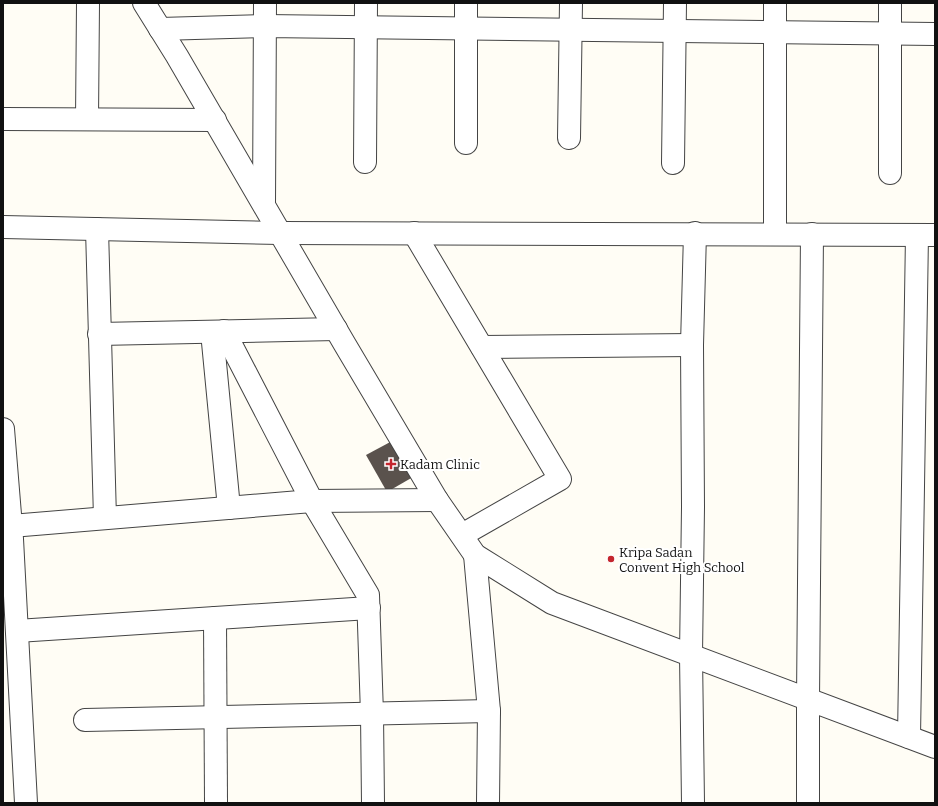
<svg xmlns="http://www.w3.org/2000/svg" width="938" height="806" viewBox="0 0 938 806" font-family="Bitter,serif">
<rect width="100%" height="100%" fill="#fffdf5"/>
<path fill="#5a524d" d="M394,440L413,477L387,492L366,455Z"/>
<g fill="none" stroke-linecap="round" stroke-linejoin="round">
<g stroke="#444" stroke-width="24">
<g id="minor">
<path d="M144,3L177,56L344,343L437,500L475,555L552,603L935,747"/>
<path d="M890,3V173"/>
<path d="M160,29L265,26L935,34"/>
<path d="M3,119L215,120"/>
<path d="M87,119L88,3"/>
<path d="M569,138L571,3"/>
<path d="M466,143V3"/>
<path d="M365,162L366,3"/>
<path d="M673,163L675,3"/>
<path d="M264,204L265,3"/>
<path d="M3,227L280,233L935,235"/>
<path d="M97,229L105,518"/>
<path d="M414,233L560,479L462,535"/>
<path d="M775,233V3"/>
<path d="M224,331L312,501L368,595L372,714L373,803"/>
<path d="M212,332L229,508"/>
<path d="M99,334L336,329"/>
<path d="M482,347L692,345"/>
<path d="M3,429L12,539L26,803"/>
<path d="M11,526L312,501L437,500"/>
<path d="M475,555L489,711L488,803"/>
<path d="M215,618L216,803"/>
<path d="M17,631L369,608"/>
<path d="M85,720L489,711"/>
<path d="M909,737L917,235"/>
<path d="M693,803L691,655L693,507L692,345L695,233"/>
<path d="M808,803V699L812,234"/>
</g>
</g>
<use href="#minor" stroke="#fff" stroke-width="22"/>
</g>
<g fill="#c4262e" stroke="#fff" stroke-width="1.5">
<path d="M389 458h4v4h4v4h-4v4h-4v-4h-4v-4h4z"/>
<circle cx="611" cy="559" r="4"/>
</g>
<g text-anchor="middle" dominant-baseline="central" stroke-width="4" stroke-linejoin="round" paint-order="stroke">
<g font-size="13" fill="#111" stroke="#fff" text-anchor="start">
<text x="400" y="464">Kadam Clinic</text>
<text x="619" y="552">Kripa Sadan<tspan x="619" dy="15">Convent High School</tspan></text>
</g>
</g>
<rect width="938" height="806" fill="none" stroke="#111111" stroke-width="8"/>
</svg>
